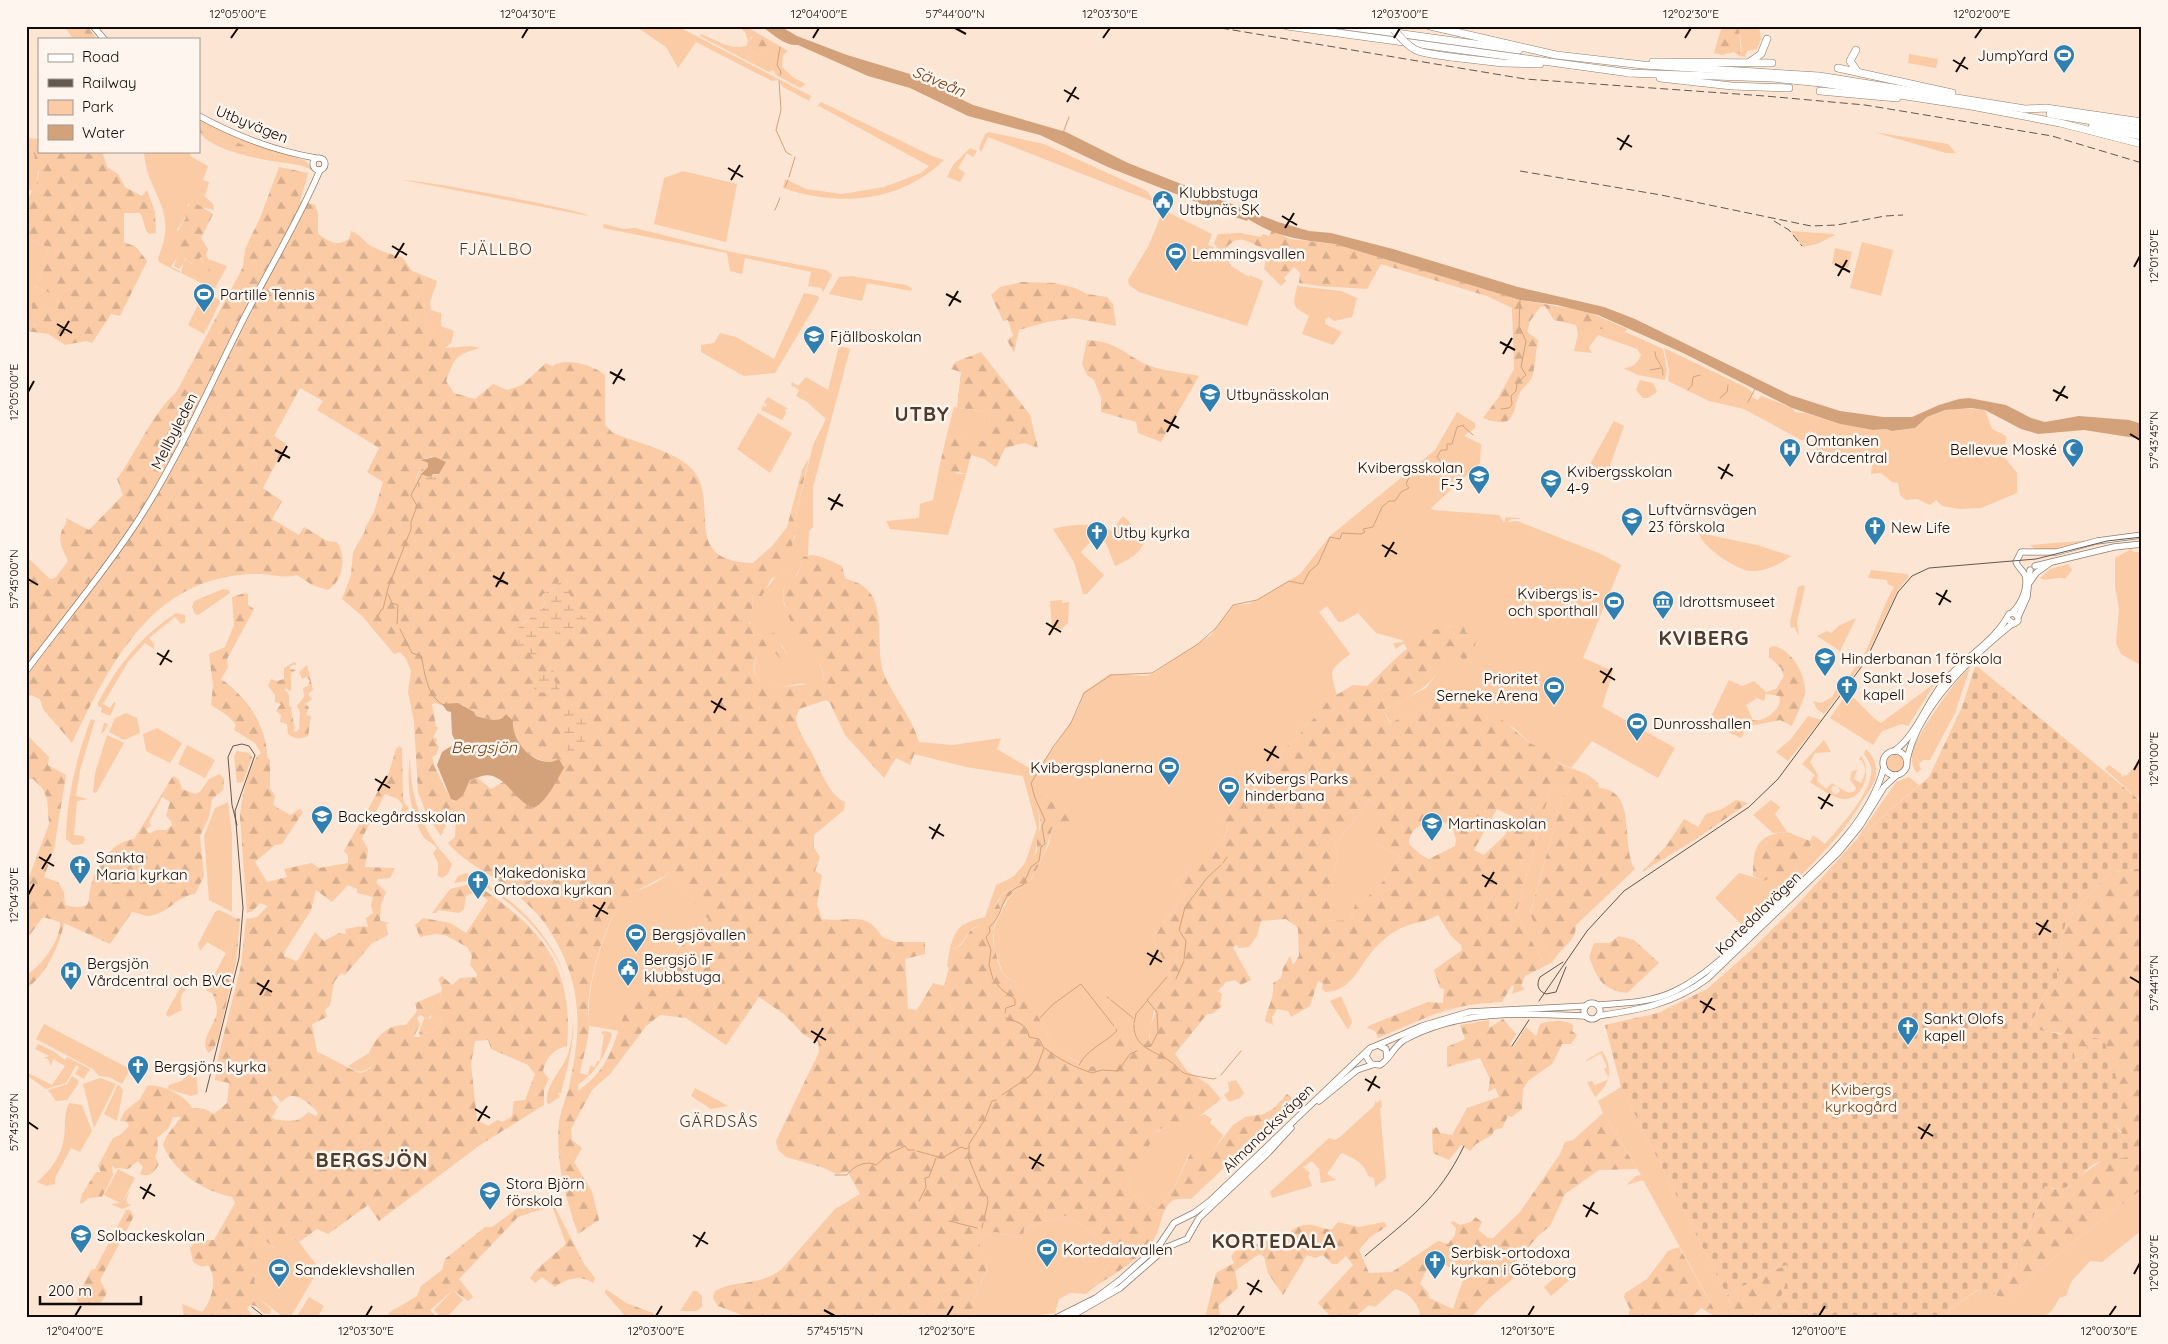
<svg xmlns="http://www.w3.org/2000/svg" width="2168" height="1344" viewBox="0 0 2168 1344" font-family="Quicksand,sans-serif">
<defs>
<pattern id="forest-firs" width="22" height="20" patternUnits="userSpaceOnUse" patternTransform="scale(1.25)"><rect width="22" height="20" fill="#fbcba6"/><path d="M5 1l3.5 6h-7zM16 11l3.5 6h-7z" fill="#d6ad8d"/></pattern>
<pattern id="wetland-marsh" width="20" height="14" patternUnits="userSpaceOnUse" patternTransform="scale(1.25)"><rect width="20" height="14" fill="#fbcba6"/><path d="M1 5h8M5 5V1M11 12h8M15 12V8" fill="none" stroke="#d6ad8d"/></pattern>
<pattern id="cemetery-stones" width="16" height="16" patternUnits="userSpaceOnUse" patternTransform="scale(1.25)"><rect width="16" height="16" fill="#fbcba6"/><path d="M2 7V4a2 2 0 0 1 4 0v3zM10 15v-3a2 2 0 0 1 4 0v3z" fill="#d6ad8d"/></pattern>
</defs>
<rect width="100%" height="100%" fill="#fce5d3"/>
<g fill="#fbcba6">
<path d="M635,26H677L811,96L809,101L783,87L778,80L772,81L696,42L678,68L666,47Z"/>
<path d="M1739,26H1759L1761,39L1757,49L1747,51L1745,57L1739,56L1734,52L1722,55L1730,51L1742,52Z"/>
<path d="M747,27L788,51L783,55L782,67L794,78L806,84L800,88L776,75L773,70L769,72L700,36L701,34C714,39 734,52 747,45L745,50L762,56L752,36L748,41L745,32L741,29Z"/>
<path d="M1909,54L1938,59L1936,68L1908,63Z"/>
<path d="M821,102L932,156L944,160C899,203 840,207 783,188L785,179L806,189L842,194L884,187L921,173L929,166L819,106L816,107Z"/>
<path d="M199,119L237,138L306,161L313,171C303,164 291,164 279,162C258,159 211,150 199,132L230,148L252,152L199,125Z"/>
<path d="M989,132L1044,144L1147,191L1154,202L988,137L981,152L979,148L985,134Z"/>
<path d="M1874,132L1948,144L1956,153H1946Z"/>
<path d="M26,146C40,156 39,172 36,188L26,186Z"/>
<path d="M970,148L977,151L973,157L967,153L958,168L965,173L960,182L947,177L953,165Z"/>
<path d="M144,151H191L190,156L208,166L203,180L209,182L205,196L199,191L213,204L214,210L188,204L186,217L177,229L182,253L186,256L184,262L186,260L208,275L210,268L199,257L206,255L208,259L227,266L215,288H211L181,273L183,264L179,269L174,266L177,257L171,267L180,271V273L159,262L158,258C180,207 146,195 144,151Z"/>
<path d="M683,171L737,184L726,242L654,224L664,178Z"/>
<path d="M403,180C422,180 580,209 589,216Z"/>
<path d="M1163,210L1212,234L1208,245L1214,247L1218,258L1249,277L1250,275L1263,281L1247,326L1139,292L1129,285L1128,280L1149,245Z"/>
<path d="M604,224L624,229L635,228L727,251L826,270L832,275L823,292L821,288L810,286L808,287L811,272L745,258L742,274L730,271L727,253L603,228Z"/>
<path d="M1790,231L1833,234L1835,235L1817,244L1803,247Z"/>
<path d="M26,237L49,248L36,287L57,296L58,313L32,302L35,330L28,323L26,314Z"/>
<path d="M1862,242L1893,250L1881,296L1850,288Z"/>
<path d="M1835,248L1852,252L1848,268L1832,264Z"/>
<path d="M425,276L437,281L430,302L431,310L441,313V326L454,331L451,343L445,348C425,325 419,306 425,276Z"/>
<path d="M851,276L906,285L912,288L911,291L867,283L862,301L829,294L839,277Z"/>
<path d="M1297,286L1341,291L1357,298L1352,317L1334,321L1329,317L1325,319V324L1342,332L1333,345L1302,334L1309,316C1291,305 1293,307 1297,286Z"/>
<path d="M204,292L221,300L204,334L188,325Z"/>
<path d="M804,293L818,296L819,299L775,373L744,376L701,352V345L714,343L720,333L736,337L774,359Z"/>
<path d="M1597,327L1622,334L1626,332L1663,349L1667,370L1665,380L1638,375L1623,368C1632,368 1638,363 1641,355L1637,349L1598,335L1589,347L1592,353L1574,351L1578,334Z"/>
<path d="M839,346L850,349L813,487V527L809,531L808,555L803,557C801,563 800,570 796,575C792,583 783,583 783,593C781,624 824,655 824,681C814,687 808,683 797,684C791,685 784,687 777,687C755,686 748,668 760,651H773L787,655L782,645L760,634L752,636L754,630L749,620L753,605L752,596L767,588L776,576L783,574C787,562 793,537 800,528L794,522L813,445L826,419L807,402L796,396L799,390L791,385L792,382L798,386L806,377L828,390Z"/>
<path d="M1664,348L1747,388L1753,393L1751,397L1758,400L1761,396L1792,408L1795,412L1805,413L1840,424L1873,430L1886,429L1892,431L1915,428L1927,417L1946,410L1958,408L1985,410L1992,429L2006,436L2005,458L2017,473V493L1981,508L1959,509L1942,506L1936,500L1930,505L1917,499L1906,500L1900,495L1898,483L1892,482L1881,473L1871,474L1873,456L1867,460L1824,451L1821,464L1811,431L1805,434L1807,440H1801L1744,409L1709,401L1668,381L1669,369Z"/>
<path d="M1640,380L1653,383L1657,392L1648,398H1643L1636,390Z"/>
<path d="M768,397L788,409H785L786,413L782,420L761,410L763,405L766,407L767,405L764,402Z"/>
<path d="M954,407L986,412V443L947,434Z"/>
<path d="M1457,412L1475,423V428L1464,436L1481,444L1480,463L1431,508L1433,510L1499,515L1504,523L1506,517L1519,518L1521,519H1512L1507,522L1517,521L1601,554L1621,565L1583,658L1613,671L1602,707L1675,748L1658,778L1592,741L1571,768L1553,760L1542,748L1531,744L1514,728L1505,724L1483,707L1473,703H1459L1454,694L1391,723L1383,710L1426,688L1433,679L1453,647L1452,626L1447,627L1407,649L1404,643L1396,649L1393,643L1403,642L1402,640L1376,633L1358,613L1342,622H1338L1327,606L1319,612L1350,654C1329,671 1329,668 1337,695L1328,700L1318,715L1303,728L1299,737L1282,750L1278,765L1265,778L1258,782L1245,783L1229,813L1220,821L1228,826L1224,837L1191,869L1175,882L1186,895L1153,936C1157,954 1168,962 1171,979C1152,998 1157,1004 1150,1028C1148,1033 1150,1037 1148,1043H1142L1115,1061V1068L1097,1069L1084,1065L1066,1056L1054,1045L1018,985L1003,974L995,951L993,931L1000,914L1009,898L1015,891L1025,886L1032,878L1049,844L1052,828L1060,824L1038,806C1042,835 1036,866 1014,888C1010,891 1004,892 1001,896C995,902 994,914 989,920C985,924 976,926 972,929C965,935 963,944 955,949L950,948C957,925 962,923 985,917L996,885L1013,877L1025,863L1037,828L1023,776L966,767L914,754L919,742L953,745L1001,738L997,749L1036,772L1065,731L1078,710L1084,692L1110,674L1146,676L1152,674L1211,635L1233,605L1248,604L1257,600L1300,574L1330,536L1435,450Z"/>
<path d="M758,413L792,433L770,473L737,449Z"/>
<path d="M1614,421L1624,426L1607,474L1589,466Z"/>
<path d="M940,464L947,473L966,474L948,535L890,529L886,521L919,518L920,504L933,500Z"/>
<path d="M1123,516L1146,538C1141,554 1129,559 1115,566L1106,543L1098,539L1090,542L1081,552L1104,575L1087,594H1083L1074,562L1053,529C1066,525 1099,521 1111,531Z"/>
<path d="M1699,533L1757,545L1791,556C1780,564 1765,572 1751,571C1738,571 1700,546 1699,533Z"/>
<path d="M2092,540C2075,544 2044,560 2030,545Z"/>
<path d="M2131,549L2134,552H2142V666L2121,654L2116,643L2119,608L2115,587V558Z"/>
<path d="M2068,564L2072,570L2065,579C2056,575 2048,583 2040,578L2050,569Z"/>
<path d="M1871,570L1907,574L1909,576L1898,590L1864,661L1824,714L1817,709L1813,701L1821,703L1832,697L1843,679H1847L1866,651L1888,598L1894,587L1888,584L1887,580L1868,578Z"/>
<path d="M1803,585L1805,587L1797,622L1799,636L1794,627L1791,628L1790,622L1798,587Z"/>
<path d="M223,589L229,590L230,593L198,615L195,614L192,607L194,601Z"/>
<path d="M1062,600V603L1069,602L1068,623L1061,629L1052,630L1050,601Z"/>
<path d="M176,613L185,615V622L181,624L175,617L149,638L154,644V649L145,643L128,662L103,704L110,708L114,702L116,703L110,716L101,712L102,708L98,706V703C117,666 141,636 176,613Z"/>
<path d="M1856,618L1840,651L1817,636L1827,631L1831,633L1840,625Z"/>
<path d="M1970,668L1955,713L1930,760H1923L1919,764L1921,769L1917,773C1913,768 1911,761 1912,754C1914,739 1957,676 1970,668Z"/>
<path d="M1729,680L1742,686L1754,681L1766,692L1764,701L1757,698L1746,705L1755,725L1746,729L1741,738L1708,723Z"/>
<path d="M1935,683L1908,726L1902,724L1882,731L1873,745L1830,718L1848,692L1875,719L1881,723Z"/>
<path d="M126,713L137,718L140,733L124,740L109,732L115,718Z"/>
<path d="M1808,716L1821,720L1788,761L1776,752L1791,739Z"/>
<path d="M91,719L108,724L104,732L101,734L104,723L95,720L80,770L76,796L88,799L77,801L74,835L83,836L85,839L83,844L73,845L66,839C66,802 77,754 91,719Z"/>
<path d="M157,728L182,743L170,763L146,751L143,734Z"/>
<path d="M107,735L124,743L96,793L93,792L95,773Z"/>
<path d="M1824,740L1831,752L1815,753L1810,762L1818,775L1817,781L1826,789L1832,783L1837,787L1833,786L1831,790L1834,794L1837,795L1834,792L1837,794L1840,791L1838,787L1849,793L1855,791L1856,788L1850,780L1852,771L1857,770L1854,779L1861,783L1866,771L1862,760H1859L1861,756C1872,769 1865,798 1845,799C1835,799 1819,788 1810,782L1815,775L1802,764Z"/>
<path d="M187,745L215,760L205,778L178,764Z"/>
<path d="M1866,749C1875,757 1878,769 1875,780C1872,787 1867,793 1863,800C1833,851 1787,887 1745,928L1715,898L1739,873L1763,880L1770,878H1784L1812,848L1810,841L1813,835L1825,844C1841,825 1867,798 1871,775C1873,767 1868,760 1864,754Z"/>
<circle cx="1895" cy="763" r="10"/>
<path d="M410,757C410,788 417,816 435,843C440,851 448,857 452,865L448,874L442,878L438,876V863L433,853L437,848C433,843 426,841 423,836C410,815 406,780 410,757Z"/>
<path d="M2142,759V790L2141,788L2138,799L2105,769L2109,765L2121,774L2122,777L2125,775L2126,776Z"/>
<path d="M1909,777L1919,785L1856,840L1896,782Z"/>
<path d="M1557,781L1570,790L1563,796L1530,913L1553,962L1545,966L1516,913L1551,787Z"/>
<path d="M1370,799L1377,806V844L1400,856C1389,875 1375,895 1355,905L1350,920L1327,921L1337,855L1335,844Z"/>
<path d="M1771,800L1780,807L1775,814L1787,832L1773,833L1753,815Z"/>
<path d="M228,802L232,835V912L209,900L204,836L215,808Z"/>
<path d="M466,873C528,904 576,959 573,1032C572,1053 566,1073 561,1093H558L560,1097L549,1104L547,1103C545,1084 564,1069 569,1051C588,976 535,915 475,880L454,883L458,876Z"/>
<path d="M669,873L710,920L681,945L630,1004L620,1031L590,1026C583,998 605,918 625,898C632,891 644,889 653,884C659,881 664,877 669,873Z"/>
<path d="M219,910L236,918L231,957L221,991L213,994L206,990L226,953L207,942L200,951L198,944L215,912Z"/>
<path d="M186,978L193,983C183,991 178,996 182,1010L168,1017L166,1014L167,1011Z"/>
<path d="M441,992L439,1005L441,1021L432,1033L419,1032L425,1016L427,1019L431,1018V1014L427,1013L420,1001Z"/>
<path d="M1341,996L1352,1022L1348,1030L1330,1001Z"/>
<path d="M44,1024L130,1069L122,1084L109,1077L99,1076L93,1069L36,1039Z"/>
<path d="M603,1031L610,1032L612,1035C604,1057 597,1071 578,1085L579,1073L588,1075L590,1066L595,1067L597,1061H600L604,1035L601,1033Z"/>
<path d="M38,1044L53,1051L65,1060L67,1057L90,1069L89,1072L82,1069L88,1072L84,1079L75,1074L79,1067L76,1065L66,1083L46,1089L26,1075V1072L52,1085L65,1066L53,1059L51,1066L48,1059L44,1058L49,1056L35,1049Z"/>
<path d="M1602,1051C1614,1068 1610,1085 1595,1097L1587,1082L1592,1081L1598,1091L1595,1085L1607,1080L1608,1076L1604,1069L1607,1067L1601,1053L1587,1061L1588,1063L1586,1060Z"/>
<path d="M369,1053L375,1064C363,1072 360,1075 348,1066Z"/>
<path d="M193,1071H196L198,1094L191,1096L168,1089L169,1085L181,1081Z"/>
<path d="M72,1076L78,1080V1084L67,1100L56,1101L48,1090L67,1084Z"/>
<path d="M100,1078L116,1084L94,1128L83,1084Z"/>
<path d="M1236,1080L1244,1093L1240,1098L1229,1102L1224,1095L1229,1091L1228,1082Z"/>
<path d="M118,1084L123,1090L117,1121L104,1114Z"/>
<path d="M1621,1087L1727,1295L1736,1318H1719L1643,1180L1626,1185L1636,1176L1641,1175L1603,1113L1598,1101Z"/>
<path d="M695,1088L728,1106L711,1109L691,1096Z"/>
<path d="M1376,1100V1103L1381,1100L1382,1107L1380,1108L1386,1178L1375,1187L1374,1178L1368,1176C1365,1163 1352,1157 1341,1153L1327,1174L1336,1180L1321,1183L1319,1169L1312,1161L1303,1167L1310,1173L1308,1176L1312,1186L1272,1198L1270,1192L1329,1138L1335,1140L1340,1137L1374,1106Z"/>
<path d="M69,1103L82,1105L92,1131L80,1152L71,1148L55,1178V1184L47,1186L37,1182C51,1170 61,1157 64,1138C66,1125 63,1115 69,1103Z"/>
<path d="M1204,1114L1212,1119L1210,1123L1223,1135L1215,1148L1199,1160L1189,1154L1172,1192L1156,1210L1138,1200L1128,1189V1181C1139,1162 1150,1130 1171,1123C1185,1118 1189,1122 1204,1114Z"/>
<path d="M118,1169L135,1178L121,1204L130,1190L126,1200L128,1204L132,1205L122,1209L111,1204L120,1203L104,1195Z"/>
<path d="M2142,1189V1230L2102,1262L2090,1261L2071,1282L2066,1296L2059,1298C2054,1308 2052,1312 2042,1318H1945L1952,1308L1978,1290L1994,1294L2005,1300L2072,1243Z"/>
<path d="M1061,1216H1068L1119,1252L1095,1284L1097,1285L1086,1294L1070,1293L1059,1299L1055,1313C1027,1316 999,1322 972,1314L974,1299L988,1267L979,1243L983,1234L996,1232L1022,1238L1024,1228Z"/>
<path d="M291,1238L299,1242L321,1271L336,1261L314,1277L290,1318H285L258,1298L260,1288L254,1282L257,1271L255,1250L266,1241L274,1248Z"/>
<path d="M1484,1246L1493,1256C1489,1274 1482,1286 1469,1299L1456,1300L1464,1277L1456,1269L1475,1248Z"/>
<path d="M1567,1267L1574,1276L1551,1296L1544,1287Z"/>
<path d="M453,1290L463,1300L446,1318H441L434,1310Z"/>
<path d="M693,1291H697L702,1296V1307L696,1311H680Z"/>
<path d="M309,1297L324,1306L317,1318H296Z"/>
</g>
<g fill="url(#forest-firs)" fill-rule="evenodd">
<path d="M64,26H87L97,39H73Z"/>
<path d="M1722,26H1739L1741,54L1732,51L1722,55L1714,53Z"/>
<path d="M756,35L774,45L771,52L765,57L745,50L748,41Z"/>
<path d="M199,125L247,147L252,152L230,148L199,132Z"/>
<path d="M26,138L39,139V151H102L107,167L118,174L125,187L142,196L147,190L155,212L156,233L149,234C143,228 145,220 140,213H124V242L136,247L147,261L120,316L111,314L92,343L86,341L65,345L48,334L26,331V314L28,323L35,329L31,301L58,313L57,296L36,287L49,248L26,237V203L32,191L26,188V186L36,187L39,172L33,165C37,156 34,152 26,146Z"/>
<path d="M279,167L308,173L300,201L315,205L318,214V234C330,242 336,247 349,239L351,231C360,234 363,241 371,246C380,251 391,255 402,257L412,271L425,276C419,306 425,325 445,348L471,346L480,348C455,355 455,357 446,381L454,393L475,399L493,384L507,390L522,385L546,363L552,366C567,357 592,365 605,375V425L613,433C635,442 677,452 692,469C722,504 678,561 753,563L773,545L787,527L802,470L809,458L794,522L800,528V535L794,536L791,552L783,574L771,579L762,596H752L753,605L749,623L754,625L753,636L767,632L774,633L787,655L781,659L773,651H760C753,661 750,670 759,680C763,683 768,685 773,686C781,688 818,684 824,680C824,667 816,660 808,650C796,633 778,605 785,584L798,574L803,557C816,551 830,561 842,566L845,578C851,581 858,582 863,586C889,604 873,650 885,677C895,699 912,718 919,742L910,765L896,758L884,778L845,735L830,703L826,700L799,709C798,713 796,716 796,720C799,734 807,744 813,755C821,771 828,794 845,802L844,810L814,835V848L820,857L815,871L822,875L817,904L822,919C848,923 866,909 882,937L895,942H925V954L905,959L908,1009L917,1010L933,983L944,986L949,968L947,966L950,948L955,949L961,945L970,931L988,920L1002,895L1013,889L1037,851V840L1041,824L1038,806L1039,796L1052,797L1071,817L1069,824H1060L1052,828C1049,843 1036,876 1025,886C1022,888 1018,889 1015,891C1005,898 996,919 993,930C991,938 999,968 1003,974C1007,979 1015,981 1019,986C1037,1006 1043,1038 1065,1055C1079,1066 1097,1068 1115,1068V1061L1110,1058C1110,1045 1110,1040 1120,1032L1139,1036L1145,1044L1150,1038L1149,1030L1155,1014L1154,1001L1161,989L1171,979C1168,962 1157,954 1153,936L1186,895L1175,882L1191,869L1192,859L1205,849L1210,850L1216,840L1220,841L1224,837L1228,826L1219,821L1231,810V799L1238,787L1245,783L1258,782L1265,778L1278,765L1282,750L1299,737L1303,728L1318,715L1328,700L1353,685L1367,686C1381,674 1392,660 1407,649C1415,643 1424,640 1428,631L1463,624L1466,633H1478L1474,650L1464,661L1453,648C1432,687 1421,691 1383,710L1390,723L1454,694L1459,703C1463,703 1469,702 1474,703C1490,707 1517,733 1530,743C1534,746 1540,746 1544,749C1547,753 1550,757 1554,760C1570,772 1582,767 1598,783L1599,788C1638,790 1620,845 1635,869L1576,925C1576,943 1560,947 1553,962L1530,914L1563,796L1570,790L1557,782L1551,787L1516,913L1545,966L1525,976L1521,986L1525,989L1512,994L1514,987L1512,985L1502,1002C1448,1004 1426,1018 1378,1038L1375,1031L1367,1028L1368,1026L1428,1002L1443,1003L1444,989L1440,988L1434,970L1462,950L1461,945L1451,936L1438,915C1426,923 1412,922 1399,929C1390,933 1382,941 1375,948C1359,965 1352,991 1326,992L1322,989L1323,983L1318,981L1310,1006L1291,1017L1288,1011L1277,1009L1272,1017L1273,1025L1265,1021C1267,1008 1275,997 1273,983L1281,978L1283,968L1290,956L1293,965L1299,956L1298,928L1286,919L1261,921L1257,936L1249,947L1239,948L1236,945L1233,948L1251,980L1241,985L1235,980L1226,982L1218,991L1222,994L1220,1004L1222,1006L1212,1014H1207L1175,1054L1187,1071L1208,1084L1221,1099L1193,1121L1172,1123L1158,1130L1128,1181V1189L1138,1200L1156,1210L1172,1192L1190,1154L1199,1159L1215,1148L1233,1125L1245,1117L1264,1114L1274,1108L1287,1094L1295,1100L1191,1199C1185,1199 1177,1198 1172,1201C1161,1208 1161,1229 1154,1239C1143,1257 1115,1274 1097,1285H1095L1098,1280L1119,1252L1068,1216H1061L1024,1228L1023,1238L996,1232L983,1234L979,1243L988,1266L974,1299L972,1314L984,1318H750L718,1306L713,1298L715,1291C737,1278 757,1288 782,1269L835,1209L860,1194L848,1172L837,1174L821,1167L786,1157L778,1150L776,1141L819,1052L818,1042L804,1035L785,1015L759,997L726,1045L686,1018L660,1015L646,1026L611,1073L592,1090L571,1129L572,1140L582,1148L574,1162L592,1192L599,1220L578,1234C566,1199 555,1161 559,1123C560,1111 566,1099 569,1087C582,1028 583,984 550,931C538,911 515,892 496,879C479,868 460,858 448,843L455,837L456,812L451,814L441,836L427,816L418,792L414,722L408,691L411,671L406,659L400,652L394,654L362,616L342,599L351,575L353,552L365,531V528L374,512L383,482L367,472L379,448L317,410L323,401L300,388L274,436L286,444L263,488L282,501L272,519L299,535L304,527L327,541L337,542C347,557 343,581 328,590L312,585L297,575C285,579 273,574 260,574C247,574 234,575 222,578C143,594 104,676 72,743L43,709L40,699L31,695L26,699V556L50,579L55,578L68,561C64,552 58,542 61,533C63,526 67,526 66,518L89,530L123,495L117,479C139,448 150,417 177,391L243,267L245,249L260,218ZM435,457L443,467C431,487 435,479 416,487V477L426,458ZM559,581L573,604L521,624L540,612L545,603L542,595L555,587ZM435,703L444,706L442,704L463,705L476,716L496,721L508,715C511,722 511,732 515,738C521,750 539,764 553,761L550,792L534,808L529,806L503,782L491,789L478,778L470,780C465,790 466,794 455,802C448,798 434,766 432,757L436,755L439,747L436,743L437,739L433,737L438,728L436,726L432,704ZM1370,799L1377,806L1371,834L1377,844L1400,856C1389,875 1375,895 1355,905L1350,920L1328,921L1337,855L1335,844ZM1497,809L1513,817L1505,835L1484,855L1474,850ZM1439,820L1452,826L1456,839L1455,846L1429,859L1421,855L1409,844C1410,826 1423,824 1439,820ZM669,873L709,920C692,935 676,952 659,968C652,975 643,982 637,990C612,1027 620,1062 578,1091C578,1069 588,1049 589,1027C590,1020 587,1012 588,1004C591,975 603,927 621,903C629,892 656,882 669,873Z"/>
<path d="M192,201L213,214L201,238L208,249L206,255L199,258L210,267L209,275L195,278L192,263L186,260V257C172,242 175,232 186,218L185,211Z"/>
<path d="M1272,230L1290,239L1335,244L1520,300L1586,311L1627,329L1623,334L1597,328L1578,334L1576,325L1554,320L1545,306L1540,307L1530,321L1527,332L1538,340C1536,349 1535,373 1531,379C1528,384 1522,388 1519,394C1511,418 1514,429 1483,418L1498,398L1514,369L1512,308L1487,296L1381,264L1367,289L1318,286L1299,283L1300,273L1294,267L1284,278L1286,281L1281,286L1264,269L1268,250C1250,245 1239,229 1224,251L1231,266L1226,263L1214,243L1218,234L1239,233L1261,237L1263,234L1269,236Z"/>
<path d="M1022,282L1055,283L1075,288L1087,294L1107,297L1113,304L1116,326L1073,318L1047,322L1019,330L1014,353L1007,340L1013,336L1008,320L1003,321L991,295L1000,287Z"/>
<path d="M1087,340C1116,342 1119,350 1143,363C1158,371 1182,372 1199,376L1161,442L1138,433L1136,422L1101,412V398L1094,380L1087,375L1082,364Z"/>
<path d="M981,352L1030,415L1038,448L1024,443L1005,448L996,467L984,459L971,455L966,474L958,472L952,475L947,473L940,464L947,434L986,442V412L954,407H957L961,372L951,369L955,362Z"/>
<path d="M245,593L248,594V605L254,609L227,659L228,667L221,679C246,696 267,726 267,757L270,760V788L275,796L273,805L290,815L300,809L303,812L282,844L275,845L255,862L267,882L287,877L284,869L312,863L319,868L348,863V856L344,851L389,772L396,749L399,746L402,748L403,796L404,803L409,808L405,813L401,812L403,805L398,799L385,794L362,838L368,850L365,867L395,868L390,878L378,879L376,882L386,892L381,905L380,921L390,923L386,924L388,935L372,943L345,975L341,973L334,982L330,1005L325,1010L327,1017L312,1024L317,1052C324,1054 358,1074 361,1073C366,1072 371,1067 375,1064L369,1053C376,1036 388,1024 406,1025L417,1011L415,1003L420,1001L427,1013H432L428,1019L420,1015L417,1018L420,1024L414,1037H420L419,1032L432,1033L441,1021L435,1007L439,1004L442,988L438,979L442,976L452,985L460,978L477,977V974L470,965L472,956L467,947L445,935L435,934L420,937L415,925L423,918L450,923L466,933L488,900C480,894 475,891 466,896L464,909L459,913L438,910L436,913H432L450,889L474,883C539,927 574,962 567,1046C553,1049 546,1058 543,1071L549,1079L544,1089V1105L480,1145L379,1221L368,1205L328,1234L317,1229L299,1242L291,1238L276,1249L266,1241L256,1250L258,1266L254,1282L260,1288L261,1293L258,1298L271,1309L270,1314H264L256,1306L250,1305L247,1308L253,1318H184L182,1304L202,1312C212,1301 218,1278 208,1265L202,1267L193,1262L190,1248L196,1240H214L235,1203L232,1197C203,1191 174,1172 163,1145L166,1137L181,1117H173L168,1129L157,1138L158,1149L155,1157L159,1164C154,1172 150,1178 140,1174L143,1167L138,1161L128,1169L118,1168L116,1169L112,1165L113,1175L102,1197L89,1198L81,1204L80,1203L82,1194L96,1172H101L98,1166L113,1138L120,1135L129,1126L127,1122L120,1121L124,1112L140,1099L147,1086C160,1083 186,1096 192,1108L205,1109L214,1114L227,1103L229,1083L215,1080L218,1058L241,965L246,919L257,917L268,906L260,903L253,911L247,913L240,817C241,802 248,762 261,753L255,743L234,730L236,725L228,716L211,705L213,686L209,654L225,647L234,625L232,597ZM348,885L357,889V893L373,897L371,905L373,913L366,918L368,927C360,925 354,928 345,929L346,934L339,933L324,941L315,932L298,960L296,961L284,956L285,951L311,910L316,890L332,902ZM488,1040L491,1049L528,1065L535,1074L525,1100L514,1101L512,1116L503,1122L497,1120L488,1126L477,1120L471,1064L475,1041ZM275,1095L281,1102C284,1100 288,1096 291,1096C300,1095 314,1107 318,1113L316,1116L308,1112C298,1124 289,1121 274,1119L272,1117L278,1107L271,1098Z"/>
<path d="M1772,646C1790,648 1805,672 1805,690C1806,695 1795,720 1792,726L1780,720L1755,725L1752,720C1764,723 1784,708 1779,696L1766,694V692L1776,689L1784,676L1781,668L1769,657V649Z"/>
<path d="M294,662L297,664L290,666V669L296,670L291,673V691L284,688L289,695V706L292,707L291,711L295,728L293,731L296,732L299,729L300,712L297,706L304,697L303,688L308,686L310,681L307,677L302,679L299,672L307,665L313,690L308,694L312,699L305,704L309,707L306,715L311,716L308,736C300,740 295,739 288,734L287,724L280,722L281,715L276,711L281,704L275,702V695L268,686L271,679L277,681L284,679V668Z"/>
<path d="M26,734L49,757L48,765L66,775L54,849L44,877L58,882L64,892L65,905C71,907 81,908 87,905C90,898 89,892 91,886C96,864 112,842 134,839L173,776L179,780L182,789L195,794L200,792L209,779L220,774L224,779L223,790L212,799L209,817L200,836L204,876L195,894C176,896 167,915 148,916C143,916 138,912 132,912L110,944L64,923C60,945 45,976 26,989V975C41,967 61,940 60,922L43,917L26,940V885L49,824L47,799L43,789L33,779H26ZM162,797L170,802L166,816L171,821L172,825L166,830H156L149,834L146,829L151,826L149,822Z"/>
<path d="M237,751L249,753L252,757L243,782L237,783L234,756Z"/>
<path d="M1736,800L1748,803L1696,839L1642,872L1667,845L1684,819L1698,827L1706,814L1722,809Z"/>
<path d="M1787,832L1810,841L1812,852L1784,878H1770L1764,881L1753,876C1753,849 1756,834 1787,832Z"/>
<path d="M2142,868V1189L2072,1243L2005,1300L1994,1294L2013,1272L2045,1186L2054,1189L2069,1187L2076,1179L2101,1161L2122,1132L2115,1126L2089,1038L2085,1056L2074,1061L2061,1033L2042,1031L2030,1026L2051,983L2057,982V962L2066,921L2102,880L2116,872Z"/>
<path d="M236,918L240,919L236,962L218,1039L214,1048L209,1053C197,1042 217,1023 217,1011C217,1005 215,999 213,994L221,991L231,957Z"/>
<path d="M1619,936L1634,940L1659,963L1627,993C1602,990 1597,978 1589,957L1594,943H1609Z"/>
<path d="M1503,1019L1516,1034L1510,1044L1513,1047L1526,1027L1536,1036L1540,1024C1549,1021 1565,1019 1573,1025L1572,1031L1577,1035L1571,1044H1562L1553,1063L1528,1081L1523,1089L1522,1109L1512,1117L1508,1116L1502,1128L1494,1130L1492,1135L1476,1144L1470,1151L1461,1145L1449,1160L1433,1153L1432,1129L1437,1127L1440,1133L1452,1135L1467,1108L1499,1097L1495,1088L1488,1092L1490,1079L1480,1058L1447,1067V1047L1465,1039L1460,1025L1489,1020V1028Z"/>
<path d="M1603,1113L1637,1169L1599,1170L1565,1194L1550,1226L1539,1235L1521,1255L1514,1269L1517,1275L1486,1301L1471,1318H1418L1420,1312C1415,1300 1408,1292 1395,1289L1375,1307L1369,1305L1357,1315L1332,1318L1318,1303L1353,1265L1346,1256L1337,1264H1332L1323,1255L1315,1258L1307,1255L1283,1295L1268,1273L1264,1257L1259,1254L1235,1271L1238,1288L1218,1306L1221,1318H1205L1216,1273L1234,1263L1231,1256L1235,1251L1251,1249L1264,1239L1280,1250C1282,1235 1296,1223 1312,1225C1319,1226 1325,1230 1332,1229L1338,1222L1359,1227L1384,1222L1387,1226L1369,1238L1359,1250L1369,1273L1392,1272L1438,1241L1448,1244L1455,1235L1456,1228L1451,1223L1453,1221L1460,1225L1471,1222L1475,1217L1482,1222L1478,1230L1488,1238H1493L1520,1212L1560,1154L1565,1142L1573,1140ZM1484,1246L1493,1256C1489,1274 1482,1286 1469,1299L1456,1300L1453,1309L1429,1298L1428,1292L1420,1284L1426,1270L1436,1262L1456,1269L1475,1248Z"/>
<path d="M543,1201L556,1209L584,1264L595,1278L593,1283C580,1275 568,1278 555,1287L542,1277L535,1283L530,1278L537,1269L566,1244L552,1206L518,1217L459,1279L473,1297L468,1301L453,1290L430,1310L436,1318H386L390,1312L417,1296L421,1286L442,1270L445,1259L485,1227H492L518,1208L525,1209Z"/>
<path d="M126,1210H130L134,1216L100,1280L107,1293L100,1304L84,1305L78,1302L77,1297L91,1270L95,1269Z"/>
<path d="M1679,1247L1719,1318H1712L1713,1315L1701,1308L1691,1318H1624L1628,1317L1630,1309L1624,1297L1625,1293L1647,1279L1668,1251Z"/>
<path d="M1788,1265L1787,1279L1778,1306L1791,1312L1805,1310L1812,1318H1736L1727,1295L1770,1271Z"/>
<path d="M606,1289L626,1303L653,1313L655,1318H627L605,1293Z"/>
</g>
<g fill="url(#wetland-marsh)">
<path d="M421,461L428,463V468L421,473L438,475L437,479L425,486L416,487L414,483L421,469Z"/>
<path d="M559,581H565L576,613L580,616L584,615L587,620L576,624L573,628L539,639L532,646L536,648L539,656H534L527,651L515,661L519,646L518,628L544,607L545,603L542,595L555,587Z"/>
<path d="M549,669H554L552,677L562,693L556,690L546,694L535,690L533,686Z"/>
<path d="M562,705L568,706L571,712L585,713L587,709L594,705L589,716L588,738C579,747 570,756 564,768L559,759L564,756L568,749L565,746H558C568,735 565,719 562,705Z"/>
</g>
<path fill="url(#cemetery-stones)" d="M1975,667H1978L2138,799L2142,816V868L2116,872L2102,880L2066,921L2057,962V982L2051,983L2030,1025C2035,1027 2039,1030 2044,1031C2068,1036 2072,1034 2075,1061L2085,1056L2089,1038H2103L2124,1101L2115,1126L2130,1144L2128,1157C2120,1159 2110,1158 2101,1161C2076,1169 2079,1197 2045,1186L2013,1272L1994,1294L1977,1290L1952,1308L1945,1318H1812L1805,1310C1794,1312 1786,1314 1778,1305L1787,1279V1265L1770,1271L1727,1295L1621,1087L1605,1025L1658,1013L1707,989L1748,953L1797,905L1856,840L1929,777L1962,707Z"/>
<g fill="#d3a27b">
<path d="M761,26H780L797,36L847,55L910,74L973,105L1066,132L1128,163L1278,222L1309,231L1331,233L1393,249L1518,287L1604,307L1635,319L1790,395L1840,411L1883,417H1912L1939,405L1959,399L1969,398L2006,405L2031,418L2045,422L2079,416L2129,420L2142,424V439L2084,430L2038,434L2021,429L1985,410L1971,408L1945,410L1927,417L1915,428L1892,431L1886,429L1873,430L1840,424L1792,408L1683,353L1598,315L1557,305L1520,300L1335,244C1301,240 1278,238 1248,219L1247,221L1232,216L1110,168L1040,135L968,116L910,88L868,76L798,45C784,46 772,33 761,26Z"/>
<path d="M435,457L446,462L439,474H433L429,477L421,474L428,467V463L421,460Z"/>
<path d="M458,703L474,712L476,716C487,719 500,724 506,714L513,721C511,742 537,771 559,759L564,768C556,781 548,800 534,808C515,803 504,770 482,776C478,777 474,779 470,780C465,789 466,795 456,801L451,799L437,765L442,752L456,743L452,734L451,712L447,711L442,704Z"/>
</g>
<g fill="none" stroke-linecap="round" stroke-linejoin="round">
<g stroke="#d3a27b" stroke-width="1">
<path d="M780,75L781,72L777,65L780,47"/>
<path d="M779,81L781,110L776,130L786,152L791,155"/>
<path d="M1063,133L1069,117"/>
<path d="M789,177L795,157"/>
<path d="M785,187L788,180"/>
<path d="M775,210L780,198"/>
<path d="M1655,352C1655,361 1664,365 1663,375"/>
<path d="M1650,370L1661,368"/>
<path d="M1688,390L1692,385L1693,377L1700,375"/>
<path d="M1720,398L1727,392L1728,385"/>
<path d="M1748,402L1755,389"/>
<path d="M1501,409L1509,408L1512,404L1511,396L1516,391L1517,383L1526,375L1521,367L1526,341L1519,326L1520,300"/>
<path d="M1463,426L1473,435"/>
<path d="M388,594L392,603L398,605L397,624"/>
<path d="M378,616L381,610L383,609L388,588L411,529V522L417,506L411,495L422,474"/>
<path d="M400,629L412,653L421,656C425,671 426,695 442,704"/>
<path d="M1223,863L1227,857"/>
<path d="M1184,959L1186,941L1179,930L1185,907L1207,878L1221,865"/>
<path d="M1176,979L1184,961"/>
<path d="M1107,997L1109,998"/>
<path d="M1111,1000L1133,1018"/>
<path d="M1005,1013L1006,1008L1015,1005V999L1002,990L993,979L989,965L991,950L986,937L990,932L989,927C1006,914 998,893 1023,885L1031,867L1039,861L1041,847L1045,844L1042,826L1045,820L1035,798L1031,783L1053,747L1071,723L1084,693L1111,675L1152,673L1198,644L1216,628L1233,605L1257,600L1289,581L1303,584L1309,572L1318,564L1330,537L1340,539L1342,533L1361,534L1365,532L1363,529L1373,527L1382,507L1389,501H1395L1401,492L1409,488L1406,484L1413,468H1424L1431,463L1437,468L1441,462L1437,457L1441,450H1447V444H1452L1457,427L1464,425"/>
<path d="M1040,1018L1052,1005L1081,984L1114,1026"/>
<path d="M1134,1023L1136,1014L1147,1001"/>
<path d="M1134,1025C1133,1048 1156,1051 1171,1062C1176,1066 1180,1072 1187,1074C1195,1076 1206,1078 1214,1079L1216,1078"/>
<path d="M1145,1047L1151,1046L1158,1032L1157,1012L1147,1000L1167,977"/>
<path d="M1045,1048C1059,1060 1075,1067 1092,1073L1102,1070L1118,1071L1130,1054L1137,1051"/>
<path d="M1079,1065C1087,1049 1105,1043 1117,1031L1116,1029"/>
<path d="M1221,1075L1241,1051"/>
<path d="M1002,1095L1030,1076L1037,1067L1044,1048L1039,1039L1029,1037C1027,1023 1016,1022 1006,1018"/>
<path d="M917,1151L942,1158L961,1147L966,1149L969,1147"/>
<path d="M835,1175H847C853,1166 866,1160 876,1165L890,1153L905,1146L908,1150H914"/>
<path d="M919,1201L926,1187L925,1178L929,1177L936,1158"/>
<path d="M984,1219L988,1202L987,1196L982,1191L969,1159V1144L984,1121L992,1101L996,1100"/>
<path d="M949,1221L977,1228"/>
<path d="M982,1228L983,1223"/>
</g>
<g stroke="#917d6d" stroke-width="7">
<g id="secondary">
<path d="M93,26L104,39"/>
<path d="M199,116C236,136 275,151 316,158"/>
<circle cx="319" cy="164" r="6"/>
<path d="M2035,566L2114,547L2142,544"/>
<path d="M2030,582L2036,573L2050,563"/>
<path d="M2012,613C2021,604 2029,588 2025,575C2023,570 2018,568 2016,562L2021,552H2057L2097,541L2142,535"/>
<path d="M2018,617L2027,597L2030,570"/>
<path d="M26,671C63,621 103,574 137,522C178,459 207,391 241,324C267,272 297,224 320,170"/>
<path d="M1894,751C1916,736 1926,704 1943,683C1963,658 1995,642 2009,614L2014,613L2018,617V621L2014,624L2007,619"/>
<circle cx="1895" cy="763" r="12"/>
<path d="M1907,760C1918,707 1971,657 2012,624"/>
<circle cx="1592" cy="1011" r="8"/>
<path d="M1597,1005C1623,1003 1651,1003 1675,991C1710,974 1737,944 1765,917C1809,874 1868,829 1884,767"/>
<path d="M1598,1016C1639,1010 1674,1004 1708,978L1838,853L1860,826L1884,787L1897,775"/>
<path d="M1378,1045L1422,1026L1469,1012L1586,1006"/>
<path d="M1387,1058L1386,1049L1378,1045L1370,1048L1366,1056L1371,1064L1380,1065C1390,1059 1393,1047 1404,1040C1460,1009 1524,1013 1585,1016"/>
<path d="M1319,1101L1357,1070L1372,1065"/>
<path d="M1056,1318L1096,1298L1120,1280L1160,1244L1174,1223L1194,1213L1210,1201L1368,1050"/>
<path d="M1068,1318L1120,1288L1167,1247L1187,1239L1199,1218L1267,1154L1291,1128"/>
</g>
</g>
<g stroke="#917d6d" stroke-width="8">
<g id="highway">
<path d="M1287,26L1630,73"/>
<path d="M1345,26L1519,50"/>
<path d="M1430,26L1556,55L1643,65L1819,76L2025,109L2046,108L2142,122"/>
<path d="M1856,50L1850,61L1857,71"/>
<path d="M1451,57L1503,63L1540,64"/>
<path d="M1751,61L1761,54L1767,39"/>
<path d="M1653,62L1772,63"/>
<path d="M1838,68L1952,93"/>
<path d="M1627,73L1772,78L1821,83L1971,106L2060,123L2142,144"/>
<path d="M1660,78L1732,86L1789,88"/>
<path d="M1820,91L1897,98"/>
<path d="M2050,114L2142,129"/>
<path d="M2092,127L2142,136"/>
</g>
</g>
<use href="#secondary" stroke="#fff" stroke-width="5.5"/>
<use href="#highway" stroke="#fff" stroke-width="7"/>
<g stroke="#65584e" stroke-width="1">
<path d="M1563,962L1540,977C1536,985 1538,991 1546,994L1556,992L1566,967"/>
<path d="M1539,1001L1587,931L1624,891L1749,807L1778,779L1865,662L1898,592L1912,576L1929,568L2036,559L2107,541L2142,537"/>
<path d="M1512,1046L1529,1020"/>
<path d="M206,1092L239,958L243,908L235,811L255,755L249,746L242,744L233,746L228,757L232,805C234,812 235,818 237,825"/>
<path d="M1365,1256C1409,1218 1438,1200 1464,1146"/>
<path d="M252,1307L266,1318"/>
</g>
<g stroke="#65584e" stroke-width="1" stroke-dasharray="8 4" stroke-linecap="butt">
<path d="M1209,26L1525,79L1765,96L1865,105L2052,136L2142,163"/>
<path d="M1520,171L1661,195L1811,226L1837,225L1885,216L1903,215"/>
<path d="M1774,221L1789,230L1802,246"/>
</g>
<g stroke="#917d6d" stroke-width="8" stroke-linecap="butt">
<path id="highway-bridge" d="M1394,30C1415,55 1419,52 1451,57"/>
</g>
<use href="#highway-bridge" stroke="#fff" stroke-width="7"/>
</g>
<path fill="none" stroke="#130b06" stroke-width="2" d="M955,28L966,34M231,38L238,28M522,38L528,28M813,38L819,28M1103,38L1110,28M1394,38L1400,28M1685,38L1691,28M1975,38L1982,28M1953,60L1968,69M1956,72L1965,57M1064,90L1079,99M1067,102L1076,87M1617,138L1632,147M1620,150L1629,135M728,168L743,177M731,180L740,165M1282,216L1297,225M1285,228L1294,213M392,246L407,255M395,258L404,243M1835,264L1850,272M2134,267L2140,256M1838,276L1847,260M946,294L961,302M949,306L958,291M57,324L72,333M60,336L69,321M1500,342L1515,350M1503,354L1512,338M610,372L625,380M613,384L622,369M2053,390L2068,398M28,392L34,381M2056,401L2065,386M1164,420L1179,428M1167,432L1176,416M2130,434L2140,440M275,450L290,458M278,462L287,446M1718,467L1733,476M1721,479L1729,464M828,498L843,506M831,510L840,494M1382,545L1397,554M1385,557L1394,542M493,576L508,584M28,579L38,585M496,587L504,572M1936,593L1951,602M1939,605L1947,590M1046,623L1061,632M1049,635L1058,620M157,653L172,662M160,665L169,650M1600,671L1615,680M1603,683L1612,668M711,701L726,710M714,713L722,698M1264,749L1279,758M1267,761L1276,746M2134,770L2140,759M375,779L390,788M378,791L387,776M1818,797L1833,806M1821,809L1830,794M929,827L944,836M932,839L940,824M39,857L54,866M42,869L51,854M1482,875L1497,884M1485,887L1494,872M28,895L34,884M593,905L608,914M596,917L605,902M2036,923L2051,932M2039,935L2048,920M1147,953L1162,962M1150,965L1158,950M2130,977L2140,983M257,983L272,992M260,995L269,980M1700,1001L1715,1010M1703,1013L1712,998M811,1031L826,1040M814,1043L823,1028M1365,1079L1380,1088M1368,1091L1376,1076M475,1109L490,1118M478,1121L487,1106M28,1122L38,1129M1918,1127L1933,1136M1921,1139L1930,1124M1029,1157L1044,1166M1032,1169L1041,1154M140,1187L155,1196M143,1199L151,1184M1583,1205L1598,1214M1586,1217L1594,1202M693,1235L708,1244M696,1247L705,1232M2134,1274L2140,1263M1247,1283L1262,1292M1250,1295L1259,1280M824,1310L835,1316M75,1316L81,1306M366,1316L372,1306M656,1316L662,1306M947,1316L953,1306M1237,1316L1244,1306M1528,1316L1534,1306M1819,1316L1825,1306M2109,1316L2116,1306"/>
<defs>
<g id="stadium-pin" transform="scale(1.125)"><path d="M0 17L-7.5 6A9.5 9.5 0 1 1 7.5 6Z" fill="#2f80b1" stroke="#fef5ee"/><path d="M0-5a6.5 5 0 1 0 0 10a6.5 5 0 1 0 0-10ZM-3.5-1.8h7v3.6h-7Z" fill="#fff"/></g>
<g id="civic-pin" transform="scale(1.125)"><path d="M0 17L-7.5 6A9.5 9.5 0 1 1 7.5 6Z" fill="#2f80b1" stroke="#fef5ee"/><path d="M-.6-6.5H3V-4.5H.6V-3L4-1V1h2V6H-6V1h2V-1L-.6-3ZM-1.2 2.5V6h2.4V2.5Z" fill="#fff"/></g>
<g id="school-pin" transform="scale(1.125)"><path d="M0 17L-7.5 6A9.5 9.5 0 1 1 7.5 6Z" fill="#2f80b1" stroke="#fef5ee"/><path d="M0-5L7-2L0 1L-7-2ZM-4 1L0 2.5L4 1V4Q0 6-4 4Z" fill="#fff"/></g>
<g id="hospital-pin" transform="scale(1.125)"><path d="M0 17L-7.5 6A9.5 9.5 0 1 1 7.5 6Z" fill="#2f80b1" stroke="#fef5ee"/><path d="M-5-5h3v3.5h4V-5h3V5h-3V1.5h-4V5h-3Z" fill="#fff"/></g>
<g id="mosque-pin" transform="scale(1.125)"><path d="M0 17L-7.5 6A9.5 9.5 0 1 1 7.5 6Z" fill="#2f80b1" stroke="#fef5ee"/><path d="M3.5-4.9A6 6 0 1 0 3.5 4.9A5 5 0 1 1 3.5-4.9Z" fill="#fff"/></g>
<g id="church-pin" transform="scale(1.125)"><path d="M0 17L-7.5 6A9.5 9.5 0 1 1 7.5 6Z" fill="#2f80b1" stroke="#fef5ee"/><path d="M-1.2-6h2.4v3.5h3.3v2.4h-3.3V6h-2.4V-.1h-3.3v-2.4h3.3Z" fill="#fff"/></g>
<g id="museum-pin" transform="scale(1.125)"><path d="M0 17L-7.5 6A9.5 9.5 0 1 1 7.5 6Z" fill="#2f80b1" stroke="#fef5ee"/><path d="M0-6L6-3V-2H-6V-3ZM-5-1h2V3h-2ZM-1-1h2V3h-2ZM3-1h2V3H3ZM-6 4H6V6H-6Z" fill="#fff"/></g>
</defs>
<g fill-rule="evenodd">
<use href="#stadium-pin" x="2064" y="55"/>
<use href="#civic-pin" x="1163" y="201"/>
<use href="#stadium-pin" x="1176" y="253"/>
<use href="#stadium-pin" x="204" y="294"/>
<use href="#school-pin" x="814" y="336"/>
<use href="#school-pin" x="1210" y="394"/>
<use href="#hospital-pin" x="1790" y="449"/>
<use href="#mosque-pin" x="2073" y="449"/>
<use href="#school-pin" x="1479" y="476"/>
<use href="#school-pin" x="1551" y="480"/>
<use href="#school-pin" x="1632" y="518"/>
<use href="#church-pin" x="1875" y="527"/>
<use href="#church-pin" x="1097" y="532"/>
<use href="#museum-pin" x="1663" y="601"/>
<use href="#stadium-pin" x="1614" y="602"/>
<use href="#school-pin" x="1825" y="658"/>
<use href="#church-pin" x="1847" y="686"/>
<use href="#stadium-pin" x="1554" y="687"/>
<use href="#stadium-pin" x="1637" y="723"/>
<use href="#stadium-pin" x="1169" y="767"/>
<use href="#stadium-pin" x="1229" y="787"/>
<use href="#school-pin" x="322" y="816"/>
<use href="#school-pin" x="1432" y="823"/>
<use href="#church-pin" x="80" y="866"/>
<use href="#church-pin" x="478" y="881"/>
<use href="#stadium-pin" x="636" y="934"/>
<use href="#civic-pin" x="628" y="968"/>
<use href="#hospital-pin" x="71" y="972"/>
<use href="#church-pin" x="1908" y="1027"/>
<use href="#church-pin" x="138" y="1066"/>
<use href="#school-pin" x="490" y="1192"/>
<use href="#school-pin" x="81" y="1235"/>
<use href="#stadium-pin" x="1047" y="1249"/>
<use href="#church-pin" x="1435" y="1261"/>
<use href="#stadium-pin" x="279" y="1269"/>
</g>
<g text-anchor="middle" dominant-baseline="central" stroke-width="5" stroke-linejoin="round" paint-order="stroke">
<g font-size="15" fill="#130b06" stroke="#fef5ee" text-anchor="start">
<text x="2048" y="55" text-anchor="end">JumpYard</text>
<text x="1179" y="192">Klubbstuga<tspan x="1179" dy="17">Utbynäs SK</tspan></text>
<text x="1192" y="253">Lemmingsvallen</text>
<text x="220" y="294">Partille Tennis</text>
<text x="830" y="336">Fjällboskolan</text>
<text x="1226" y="394">Utbynässkolan</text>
<text x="1806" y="440">Omtanken<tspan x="1806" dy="17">Vårdcentral</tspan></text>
<text x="2057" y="449" text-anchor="end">Bellevue Moské</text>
<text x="1463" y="467" text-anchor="end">Kvibergsskolan<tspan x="1463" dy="17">F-3</tspan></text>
<text x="1567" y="471">Kvibergsskolan<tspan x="1567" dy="17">4-9</tspan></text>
<text x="1648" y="509">Luftvärnsvägen<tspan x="1648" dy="17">23 förskola</tspan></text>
<text x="1891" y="527">New Life</text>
<text x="1113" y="532">Utby kyrka</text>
<text x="1598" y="593" text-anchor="end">Kvibergs is-<tspan x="1598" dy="17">och sporthall</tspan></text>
<text x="1679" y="601">Idrottsmuseet</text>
<text x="1841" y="658">Hinderbanan 1 förskola</text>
<text x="1863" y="677">Sankt Josefs<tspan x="1863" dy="17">kapell</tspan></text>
<text x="1538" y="678" text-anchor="end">Prioritet<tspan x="1538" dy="17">Serneke Arena</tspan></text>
<text x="1653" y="723">Dunrosshallen</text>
<text x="1153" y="767" text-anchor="end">Kvibergsplanerna</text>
<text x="1245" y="778">Kvibergs Parks<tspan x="1245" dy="17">hinderbana</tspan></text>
<text x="338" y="816">Backegårdsskolan</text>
<text x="1448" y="823">Martinaskolan</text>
<text x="96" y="857">Sankta<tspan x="96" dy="17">Maria kyrkan</tspan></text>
<text x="494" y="872">Makedoniska<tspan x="494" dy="17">Ortodoxa kyrkan</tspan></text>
<text x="652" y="934">Bergsjövallen</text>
<text x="644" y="959">Bergsjö IF<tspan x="644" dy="17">klubbstuga</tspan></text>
<text x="87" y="963">Bergsjön<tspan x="87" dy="17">Vårdcentral och BVC</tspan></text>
<text x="1924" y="1018">Sankt Olofs<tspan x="1924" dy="17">kapell</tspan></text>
<text x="154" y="1066">Bergsjöns kyrka</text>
<text x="506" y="1183">Stora Björn<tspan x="506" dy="17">förskola</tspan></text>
<text x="97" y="1235">Solbackeskolan</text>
<text x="1063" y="1249">Kortedalavallen</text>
<text x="1451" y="1252">Serbisk-ortodoxa<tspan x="1451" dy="17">kyrkan i Göteborg</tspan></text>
<text x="295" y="1269">Sandeklevshallen</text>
</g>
<g font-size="15" fill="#130b06" stroke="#fef5ee">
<text transform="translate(252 124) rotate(22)">Utbyvägen</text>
<text transform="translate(174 431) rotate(-63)">Mellbyleden</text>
<text transform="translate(1758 913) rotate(-44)">Kortedalavägen</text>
<text transform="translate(1268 1128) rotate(-44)">Almanacksvägen</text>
</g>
<g font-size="15" fill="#6c3d0f" stroke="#fef5ee">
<text x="1861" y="1089">Kvibergs<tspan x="1861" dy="17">kyrkogård</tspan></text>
</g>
<g font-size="16" font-style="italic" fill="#744417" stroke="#fef5ee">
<text transform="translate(939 81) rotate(23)">Säveån</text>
<text x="484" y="747">Bergsjön</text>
</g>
<g font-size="16" letter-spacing="1" fill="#4e3c2e" stroke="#fef5ee">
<text x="496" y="249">FJÄLLBO</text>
<text x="719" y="1121">GÄRDSÅS</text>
</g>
<g font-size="20" font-weight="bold" letter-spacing="1" fill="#4e3c2e" stroke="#fef5ee">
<text x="922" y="413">UTBY</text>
<text x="1704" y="637">KVIBERG</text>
<text x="372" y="1159">BERGSJÖN</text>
<text x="1274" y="1240">KORTEDALA</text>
</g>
</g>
<rect width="2168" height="1344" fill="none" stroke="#fef5ee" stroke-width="55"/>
<rect x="38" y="38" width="162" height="115" fill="#fef5ee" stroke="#a09791"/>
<rect x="48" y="54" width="25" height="8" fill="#ffffff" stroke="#a09791"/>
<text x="82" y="62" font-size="15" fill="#130b06">Road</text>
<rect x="48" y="79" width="25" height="8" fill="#65584e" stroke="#a09791"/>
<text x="82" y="88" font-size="15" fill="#130b06">Railway</text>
<rect x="48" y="100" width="25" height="15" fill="#fbcba6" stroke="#a09791"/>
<text x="82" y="112" font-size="15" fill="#130b06">Park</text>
<rect x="48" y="125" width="25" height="15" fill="#d3a27b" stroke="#a09791"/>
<text x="82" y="138" font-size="15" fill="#130b06">Water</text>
<path d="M40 1296v8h101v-8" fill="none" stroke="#130b06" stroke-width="2.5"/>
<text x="48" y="1296" font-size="15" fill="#130b06" stroke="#fef5ee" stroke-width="4" paint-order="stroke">200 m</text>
<rect x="28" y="28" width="2112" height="1288" fill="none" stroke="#130b06" stroke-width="2"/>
<g font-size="12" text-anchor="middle" fill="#130b06">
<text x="238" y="18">12°05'00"E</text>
<text x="528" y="18">12°04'30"E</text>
<text x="819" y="18">12°04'00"E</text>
<text x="955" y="18">57°44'00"N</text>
<text x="1110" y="18">12°03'30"E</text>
<text x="1400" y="18">12°03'00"E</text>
<text x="1691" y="18">12°02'30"E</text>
<text x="1982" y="18">12°02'00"E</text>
<text transform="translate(2154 256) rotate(-90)" y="4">12°01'30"E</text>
<text transform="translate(14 392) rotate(-90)" y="4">12°05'00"E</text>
<text transform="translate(2154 440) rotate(-90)" y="4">57°43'45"N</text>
<text transform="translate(14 579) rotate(-90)" y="4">57°45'00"N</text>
<text transform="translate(2154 759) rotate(-90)" y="4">12°01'00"E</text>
<text transform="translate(14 895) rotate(-90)" y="4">12°04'30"E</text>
<text transform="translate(2154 983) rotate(-90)" y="4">57°44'15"N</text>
<text transform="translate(14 1122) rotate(-90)" y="4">57°45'30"N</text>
<text transform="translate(2154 1263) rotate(-90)" y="4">12°00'30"E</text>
<text x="75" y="1335">12°04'00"E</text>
<text x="366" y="1335">12°03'30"E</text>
<text x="656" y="1335">12°03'00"E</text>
<text x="835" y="1335">57°45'15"N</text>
<text x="947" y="1335">12°02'30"E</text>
<text x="1237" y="1335">12°02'00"E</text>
<text x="1528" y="1335">12°01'30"E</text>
<text x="1819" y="1335">12°01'00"E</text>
<text x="2109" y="1335">12°00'30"E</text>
</g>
</svg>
